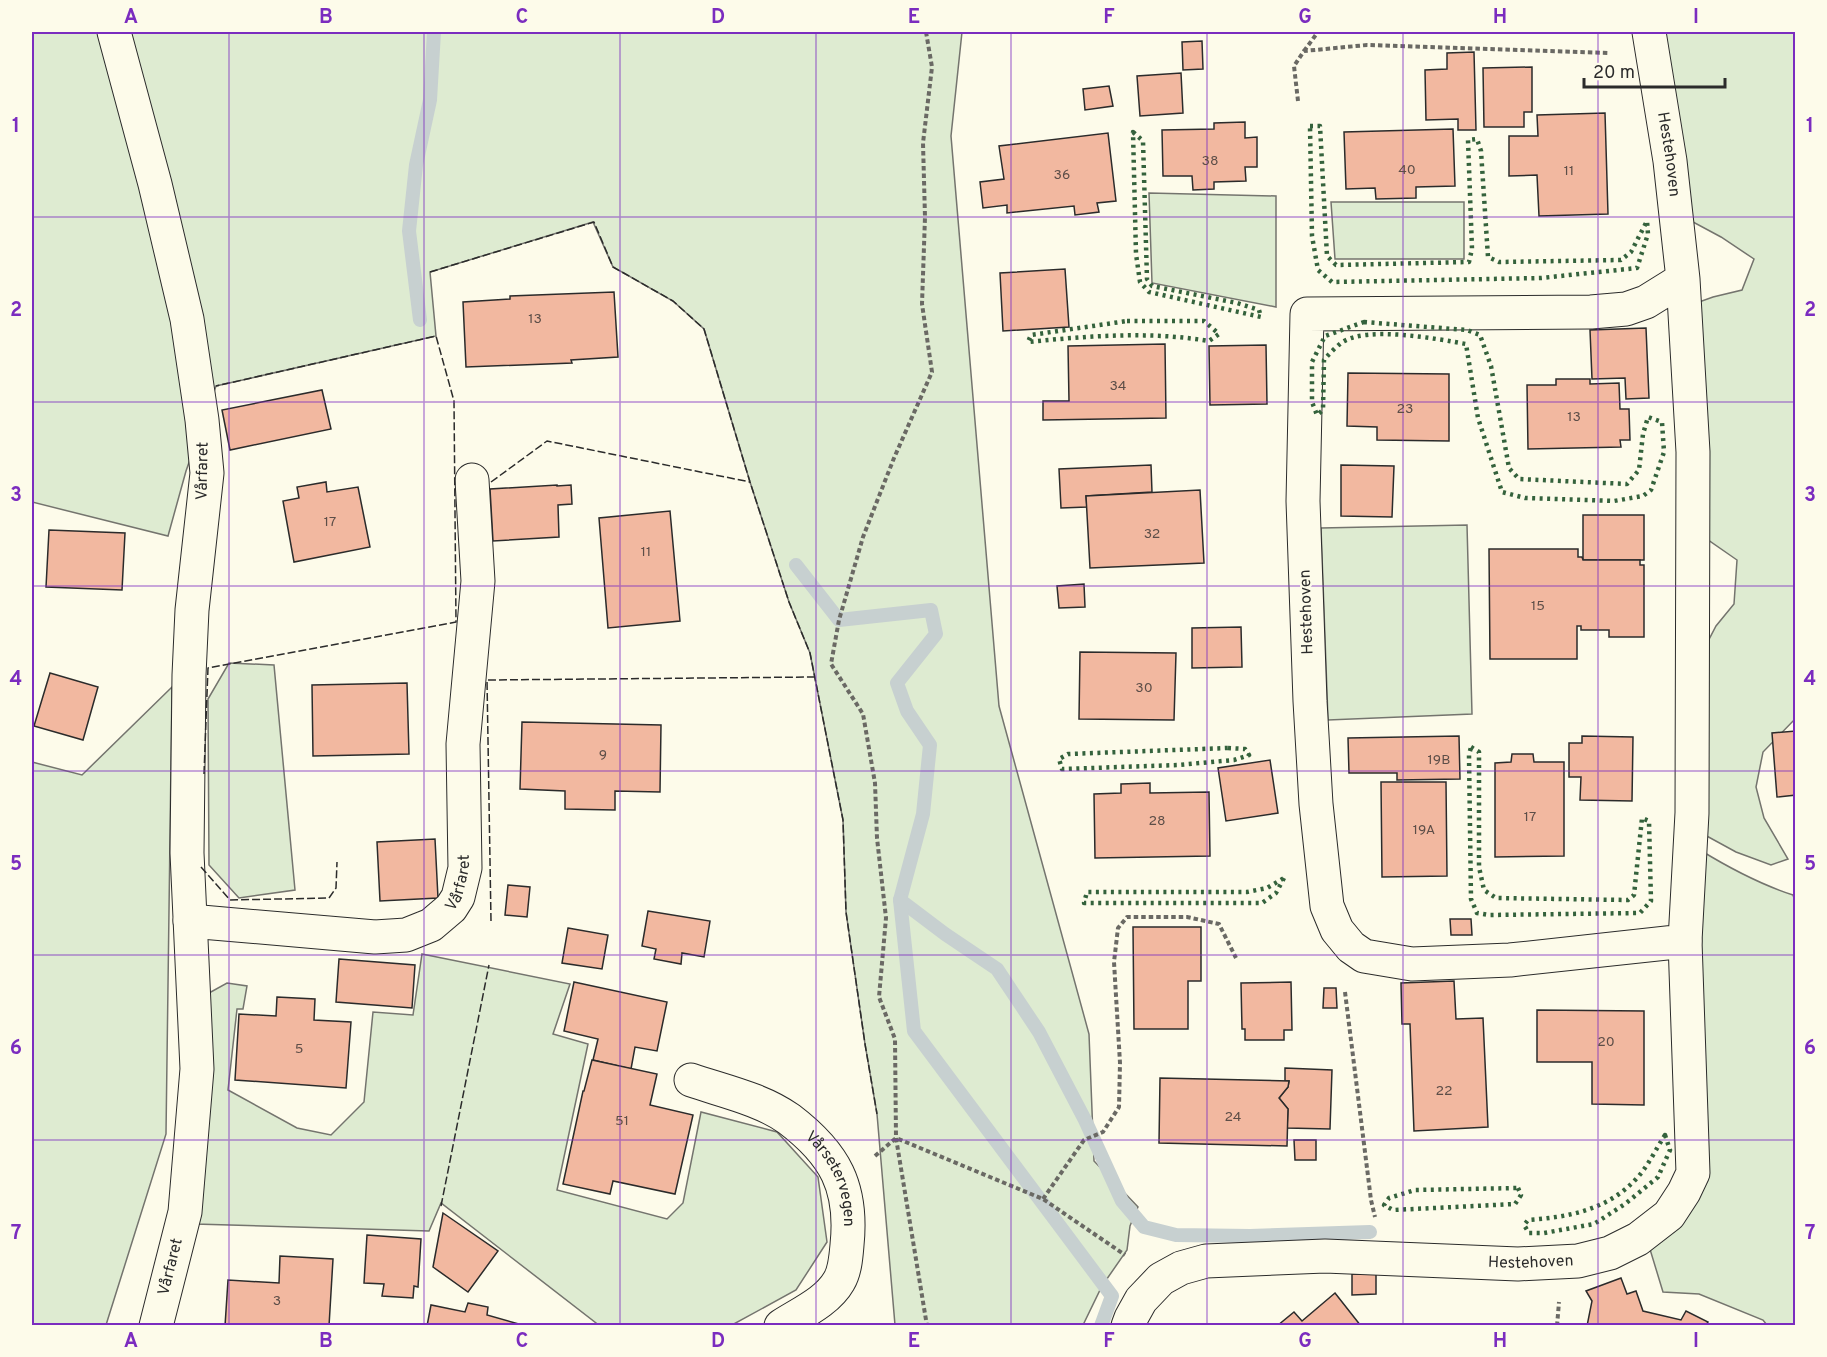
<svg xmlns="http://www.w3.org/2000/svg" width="1827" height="1357" viewBox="0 0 1827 1357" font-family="Overpass,sans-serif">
<rect width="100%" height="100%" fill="#fdfbea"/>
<g fill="#deebd1" stroke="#74746e" stroke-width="1.5">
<path d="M32,32H962L951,136L999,706L1089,1034L1094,1161L1138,1207L1130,1226L1127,1250L1102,1286L1083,1325H895L877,1114L865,1044L846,912L843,820L810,653L789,602L750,482L704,329L673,301L613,267L593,222L430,272L436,336L216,386L186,471L168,536L32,502Z"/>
<path d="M1658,32H1795L1796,718L1763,752L1756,787L1764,818L1788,859L1771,865L1736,852L1703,834V651L1716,626L1734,604L1737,560L1704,537L1699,302L1713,297L1742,290L1754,259L1721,237L1693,222Z"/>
<path d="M1149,193L1276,196V307L1152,283Z"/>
<path d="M1331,202H1464V259H1335Z"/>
<path d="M1467,525L1472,714L1328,720L1321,528Z"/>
<path d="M229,663L274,665L295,890L239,898L209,865L208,699Z"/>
<path d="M172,687L166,1134L106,1325H32V762L82,775Z"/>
<path d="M1700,850C1731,869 1759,884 1793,895L1795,901V1325H1767L1763,1320L1699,1294L1663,1292L1649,1246L1680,1208L1699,961Z"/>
<path d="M422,954L570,984L553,1034L588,1044L557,1190L667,1219L683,1203L701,1112L777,1132L818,1177L827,1242L796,1290L732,1325L600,1326L441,1203L429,1231L195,1224L209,993L227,983L247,986L243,1009H237L228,1090L297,1128L331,1135L364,1102L373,1012L413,1015Z"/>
</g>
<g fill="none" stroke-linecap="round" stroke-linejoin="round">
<g stroke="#c7d0d0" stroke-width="14">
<path d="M420,320L409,231L416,165L430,100L434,32"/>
<path d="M796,565L839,620L931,610L936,634L897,683L907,711L930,745L923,814L900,900L945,934L997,969L1039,1032L1085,1120L1122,1201L1144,1227L1176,1235L1250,1236L1370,1232"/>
<path d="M900,900L914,1031L1112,1296L1101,1326"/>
</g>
</g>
<g fill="#f2b8a0" stroke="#2b2b2b" stroke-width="1.5">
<path d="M1202,41L1203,69L1183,70L1182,42Z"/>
<path d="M1474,52L1476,130H1458V119L1426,120L1425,70L1447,69V53Z"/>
<path d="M1532,67V112H1524V127H1484L1483,68Z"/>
<path d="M1181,73L1183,113L1140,116L1137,76Z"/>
<path d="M1109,86L1113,106L1085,110L1083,89Z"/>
<path d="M1605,113L1608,214L1539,216L1537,175L1509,176V136H1538L1537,115Z"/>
<path d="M1245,122V138L1257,137V167H1245L1246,181L1214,182V189L1193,190L1192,176H1163L1162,130L1214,129V123Z"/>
<path d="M1453,129L1455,186L1416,187V198L1376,199L1375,188L1346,189L1344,132Z"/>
<path d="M1108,133L1116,201L1097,203L1099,212L1075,215L1074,206L1007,213V205L983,208L980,182L1004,179L999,146Z"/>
<path d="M1065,269L1069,327L1003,331L1000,273Z"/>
<path d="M614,292L618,357L571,360L572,363L466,367L463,302L510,299V296Z"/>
<path d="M1646,328L1649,398L1626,399L1625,378L1592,379L1590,330Z"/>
<path d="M1165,344L1166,418L1043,420V401H1069L1068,346Z"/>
<path d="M1266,345L1267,404L1210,405L1209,346Z"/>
<path d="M1348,373L1449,374V441L1377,440V427L1347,426Z"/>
<path d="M1556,379H1590V384L1619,383L1620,409H1629L1630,440H1620L1621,447L1528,449L1527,385H1556Z"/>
<path d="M322,390L331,429L230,450L222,410Z"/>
<path d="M1151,465L1152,492L1086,496L1087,507L1061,508L1059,469Z"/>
<path d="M1341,465L1394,466L1392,517L1341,516Z"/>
<path d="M326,482L327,492L358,487L370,547L294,562L283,501L299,498L297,487Z"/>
<path d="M557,485V486L571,485L572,504L558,505L559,537L493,541L490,489Z"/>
<path d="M1200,490L1204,563L1090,568L1086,496Z"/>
<path d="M670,511L680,621L608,628L599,518Z"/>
<rect x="1583" y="515" width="61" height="45"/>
<path d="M49,530L125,533L122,590L46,587Z"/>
<path d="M1489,549H1578V557H1582L1583,560H1640V565H1644V637H1609V630H1581V626H1577V659H1490Z"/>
<path d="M1084,584L1085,607L1059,608L1057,586Z"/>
<path d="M1241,627L1242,667L1192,668V628Z"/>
<path d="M1080,652L1176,653L1174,720L1079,719Z"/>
<path d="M50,673L98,687L83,740L34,726Z"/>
<path d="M407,683L409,754L313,756L312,685Z"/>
<path d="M522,722L661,725L660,792L615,791V810L565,809V791L520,789Z"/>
<path d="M1796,731V795L1777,797L1772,733Z"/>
<path d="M1459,736L1460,779L1397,780V773H1349L1348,738Z"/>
<path d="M1582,736L1633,737L1632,801L1580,800L1581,777H1569V743H1582Z"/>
<path d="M1512,754H1533L1534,762H1564V856L1495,857V763L1511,762Z"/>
<path d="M1270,760L1278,813L1226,821L1218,768Z"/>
<path d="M1381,782H1446L1447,876L1382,877Z"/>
<path d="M1150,783V793L1209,792L1210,856L1095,858L1094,794L1121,793V784Z"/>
<path d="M435,839L438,898L380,901L377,842Z"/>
<path d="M508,885L530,887L527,917L505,915Z"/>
<path d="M648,911L710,921L704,957L682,953L681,964L654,959L656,949L642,946Z"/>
<path d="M1450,919H1471L1472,935H1451Z"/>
<path d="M1133,927H1201V981H1188V1029H1134Z"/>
<path d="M568,928L608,935L602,969L562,963Z"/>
<path d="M339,959L415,965L412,1008L336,1002Z"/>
<path d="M1454,981L1456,1019L1483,1018L1488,1127L1414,1131L1410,1024H1402L1401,983Z"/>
<path d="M574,982L667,1002L657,1051L635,1047L631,1069L593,1060L598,1039L564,1031Z"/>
<path d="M1291,982L1292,1030H1284V1040H1245V1029H1242L1241,983Z"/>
<path d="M1324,988H1336L1337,1008H1323Z"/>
<path d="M277,997L315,999L314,1020L351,1022L346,1088L235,1080L239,1014L276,1016Z"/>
<path d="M1537,1010L1644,1011V1105L1592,1104V1062H1537Z"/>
<path d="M592,1060L657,1074L650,1105L693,1115L675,1194L613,1181L610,1194L563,1184L583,1091H584Z"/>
<path d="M1285,1068L1332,1070L1330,1129L1287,1128L1288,1109L1279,1098L1288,1087L1289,1081H1285Z"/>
<path d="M1160,1078L1289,1081L1288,1087L1279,1098L1288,1109L1287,1146L1159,1143Z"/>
<path d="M1294,1140H1316V1160H1295Z"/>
<path d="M443,1213L498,1251L468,1292L433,1267Z"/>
<path d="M367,1235L421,1239L418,1287L414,1286L413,1298L382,1296L384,1284L364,1283Z"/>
<path d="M280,1256L333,1259L329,1326H225L228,1280L279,1283Z"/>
<path d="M1352,1274H1376V1294L1352,1295Z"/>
<path d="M1621,1278L1627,1294L1636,1291L1643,1311L1681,1320L1686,1311L1708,1322L1706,1325L1708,1326H1587L1592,1301L1586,1291Z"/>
<path d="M1335,1293L1361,1326H1277L1294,1312L1302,1321Z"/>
<path d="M468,1303L488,1307L487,1315L526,1326H427L431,1305L465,1312Z"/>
</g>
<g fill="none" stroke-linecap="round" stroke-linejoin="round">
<g stroke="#2b2b2b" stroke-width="35">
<g id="minor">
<path d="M114,32L155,184L187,319L202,420L207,473L192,610L189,675L187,853L197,1069L185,1212L156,1326"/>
<path id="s1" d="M1649,32L1670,161L1683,279L1693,452L1692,813L1685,941L1510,960L1412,964L1364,956L1351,947L1337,930L1327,906L1316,804L1310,701L1303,501L1307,314L1591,312L1626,309L1646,302L1683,279"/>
<path id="s2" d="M190,921L375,937L406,935L431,925L451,908L458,897L465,868L463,744L478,581L472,480"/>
<path id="s3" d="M691,1080C723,1091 761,1099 789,1119C835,1154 853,1187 847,1245C846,1257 845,1271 839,1281C827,1302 801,1313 781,1326"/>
<path id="s4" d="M1128,1326L1131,1318L1141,1300L1161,1279L1181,1268L1206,1261L1325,1256L1518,1264L1578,1261L1610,1253L1638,1239L1669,1215L1684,1192L1693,1173L1685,941"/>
</g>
</g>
<g stroke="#6a6964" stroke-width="4" stroke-dasharray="4.5 3" stroke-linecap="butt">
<path d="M926,32L932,67L923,143L925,217L922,304L932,372L894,458L863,537L839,620L831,664L863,714L875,783L877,838L886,918L879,997L895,1039L896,1138L927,1326"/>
<path d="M1304,51L1318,32"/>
<path d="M1298,101L1294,66L1304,51L1367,45L1610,53"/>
<path d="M1345,992L1371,1200L1375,1217"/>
<path d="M875,1156L896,1138L1043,1199L1125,1255"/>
<path d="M1043,1199L1084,1140L1103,1132L1119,1107L1120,1063L1114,962L1118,928L1127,917H1187L1219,924L1236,958"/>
<path d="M1557,1326L1559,1302"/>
</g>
<use href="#minor" stroke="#fdfbea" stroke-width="33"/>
<g stroke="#34623c" stroke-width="4.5" stroke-dasharray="3 4.5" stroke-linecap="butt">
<path d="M1310,126H1320L1327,256L1336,265L1469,262L1472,249L1468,140L1477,139L1481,151L1488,257L1499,262L1621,260L1631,252L1647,221L1648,234L1637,268L1541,278L1332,282L1318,270L1312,236Z"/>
<path d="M1133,132L1143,141L1147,279L1152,286L1237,303L1259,310L1261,317L1149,292L1140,282L1136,254Z"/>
<path d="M1127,321H1204L1219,334L1209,341C1149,331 1088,336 1028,342L1031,335Z"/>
<path d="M1364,322L1467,330L1480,335L1491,366L1509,468L1519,479L1627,484L1639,470L1643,434L1648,417L1662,422L1664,452L1651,490L1643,496L1614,501L1525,498L1502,492L1478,418L1466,344C1437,339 1366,325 1341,343C1335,348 1329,354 1324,360L1323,410L1317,415L1312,402V362L1325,336Z"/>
<path d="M1471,747L1479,752V867L1484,890L1496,898L1628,900L1634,895L1642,818L1649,821L1651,901L1640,913L1489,915L1477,913L1471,899L1469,755Z"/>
<path d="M1228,748L1245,749L1249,755L1234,760L1178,765L1062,769L1059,759L1068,754Z"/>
<path d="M1284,878L1276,893L1262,903H1084L1087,892H1247L1267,888Z"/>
<path d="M1665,1135L1670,1150L1658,1177L1625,1204L1594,1224L1544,1233H1529L1524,1225L1528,1220C1569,1217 1608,1210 1637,1178C1648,1166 1656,1149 1665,1135Z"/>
<path d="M1518,1188L1521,1195L1515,1204L1393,1210L1384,1205L1389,1198L1415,1190Z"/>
</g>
<g stroke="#2b2b2b" stroke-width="1.5" stroke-dasharray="8 3" stroke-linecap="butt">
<path d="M430,272L594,222L613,267L673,301L704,329L750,482L789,602L810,653L843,820L846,912L865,1044L877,1114"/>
<path d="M491,482L547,441L750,482"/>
<path d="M204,774L208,668L456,622L454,401L436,336L216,386"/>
<path d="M201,867L230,900L329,898L336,888L337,862"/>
<path d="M491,921L487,680L814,677"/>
<path d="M441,1206L489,965"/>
</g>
</g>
<path fill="none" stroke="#7b2cbf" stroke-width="1.5" stroke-opacity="0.55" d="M229,32V1326M424,32V1326M620,32V1326M816,32V1326M1011,32V1326M1207,32V1326M1403,32V1326M1598,32V1326M32,217H1796M32,402H1796M32,586H1796M32,771H1796M32,955H1796M32,1140H1796"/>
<g text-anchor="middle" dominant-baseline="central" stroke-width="4.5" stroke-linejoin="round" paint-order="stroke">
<g font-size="14" fill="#5d4e48">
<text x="1210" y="161">38</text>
<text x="1407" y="170">40</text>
<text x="1569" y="171">11</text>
<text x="1062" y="175">36</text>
<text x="535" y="319">13</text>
<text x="1118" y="386">34</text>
<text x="1405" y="409">23</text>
<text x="1574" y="417">13</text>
<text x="330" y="522">17</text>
<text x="1152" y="534">32</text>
<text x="646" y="552">11</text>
<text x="1538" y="606">15</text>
<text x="1144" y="688">30</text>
<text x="603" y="755">9</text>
<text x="1439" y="760">19B</text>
<text x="1530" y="817">17</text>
<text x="1157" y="821">28</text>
<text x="1424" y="830">19A</text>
<text x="1606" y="1042">20</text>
<text x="299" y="1049">5</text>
<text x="1444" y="1091">22</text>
<text x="1233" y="1117">24</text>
<text x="622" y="1121">51</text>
<text x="277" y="1301">3</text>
</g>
<g font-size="16" fill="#2b2b2b" stroke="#fdfbea">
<text stroke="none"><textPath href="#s1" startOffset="124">Hestehoven</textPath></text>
<text transform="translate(203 471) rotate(-89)">Vårfaret</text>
<text transform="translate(1307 612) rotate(-92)">Hestehoven</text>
<text stroke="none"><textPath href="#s2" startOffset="297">Vårfaret</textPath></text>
<text stroke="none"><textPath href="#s3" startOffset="182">Vårsetervegen</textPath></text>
<text stroke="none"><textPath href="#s4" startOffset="432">Hestehoven</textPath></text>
<text transform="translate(171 1267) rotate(-76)">Vårfaret</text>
</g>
</g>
<rect width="1827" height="1357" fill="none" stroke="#fdfbea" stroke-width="66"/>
<path d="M1584 78v9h141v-9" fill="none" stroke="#2b2b2b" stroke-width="3"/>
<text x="1593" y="78" font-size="18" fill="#2b2b2b" stroke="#fdfbea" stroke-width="4.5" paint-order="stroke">20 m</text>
<rect x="33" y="33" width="1761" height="1291" fill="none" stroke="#7b2cbf" stroke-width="2"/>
<g font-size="20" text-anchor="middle" font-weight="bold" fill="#7b2cbf">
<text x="131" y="23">A</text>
<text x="326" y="23">B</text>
<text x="522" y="23">C</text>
<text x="718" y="23">D</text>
<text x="914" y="23">E</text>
<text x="1109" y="23">F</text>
<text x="1305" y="23">G</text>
<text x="1500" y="23">H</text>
<text x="1696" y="23">I</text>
<text x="16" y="132">1</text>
<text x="1810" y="132">1</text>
<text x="16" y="316">2</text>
<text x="1810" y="316">2</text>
<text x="16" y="501">3</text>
<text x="1810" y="501">3</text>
<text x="16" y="685">4</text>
<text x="1810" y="685">4</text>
<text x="16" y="870">5</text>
<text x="1810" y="870">5</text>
<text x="16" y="1054">6</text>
<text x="1810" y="1054">6</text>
<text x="16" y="1239">7</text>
<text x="1810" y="1239">7</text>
<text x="131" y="1347">A</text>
<text x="326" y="1347">B</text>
<text x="522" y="1347">C</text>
<text x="718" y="1347">D</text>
<text x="914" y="1347">E</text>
<text x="1109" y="1347">F</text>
<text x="1305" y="1347">G</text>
<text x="1500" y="1347">H</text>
<text x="1696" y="1347">I</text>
</g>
</svg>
